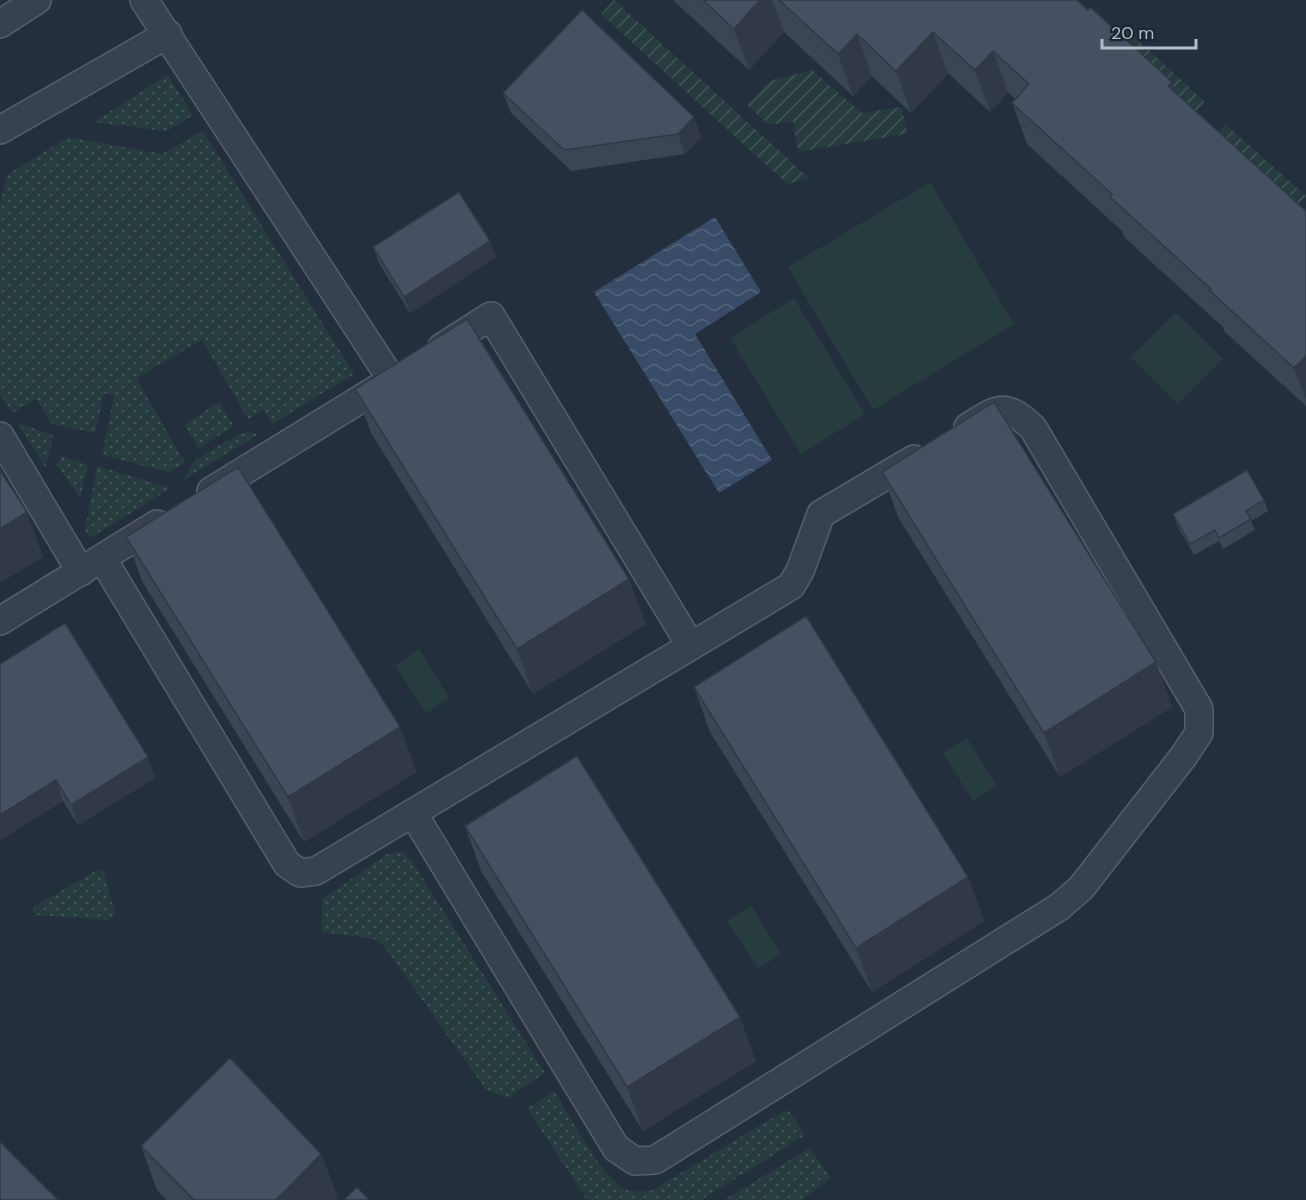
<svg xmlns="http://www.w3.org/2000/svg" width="1306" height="1200" viewBox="0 0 1306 1200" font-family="'DM Sans',sans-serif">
<defs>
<pattern id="grass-dots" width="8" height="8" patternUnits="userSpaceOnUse" patternTransform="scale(1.5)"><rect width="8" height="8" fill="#263c3f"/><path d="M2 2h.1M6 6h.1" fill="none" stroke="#435659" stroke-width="1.8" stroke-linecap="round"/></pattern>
<pattern id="garden-furrows" width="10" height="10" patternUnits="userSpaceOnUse" patternTransform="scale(1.5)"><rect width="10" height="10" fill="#263c3f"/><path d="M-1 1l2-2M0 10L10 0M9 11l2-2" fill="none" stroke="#435659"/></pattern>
<pattern id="water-waves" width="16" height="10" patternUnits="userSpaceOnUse" patternTransform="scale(1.5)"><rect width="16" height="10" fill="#394c67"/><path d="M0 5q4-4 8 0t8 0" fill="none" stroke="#53647b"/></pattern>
</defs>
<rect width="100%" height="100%" fill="#242f3e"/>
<g fill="url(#grass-dots)">
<path d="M168,75L193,115L167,131L93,122Z"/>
<path d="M203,131L354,374L272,424L264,410L248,419L202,340L136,378L185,463L168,472L102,455L114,395L104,393L95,433L52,424L36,399L12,413L0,394V204L7,175L68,137L162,154Z"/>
<path d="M219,402L234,426L199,448L184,425Z"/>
<path d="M17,422L54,436L45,467Z"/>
<path d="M246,432L259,434L183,480L195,460L240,433Z"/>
<path d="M61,456L88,465L80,498L57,465Z"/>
<path d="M97,466L171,488L90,538L85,531Z"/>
<path d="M394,852H403L412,861L545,1073L508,1098L486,1090L384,946L375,939L322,932V899L386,855Z"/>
<path d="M100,870L104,872L115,913L112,918L107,920L37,915L33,912L34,907L95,871Z"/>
<path d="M554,1091C569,1113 604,1183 628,1190C635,1193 644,1191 651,1191L784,1111H789L805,1135L701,1200H587L527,1108Z"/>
<path d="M810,1148L831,1178L802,1200H724Z"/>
</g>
<g fill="url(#garden-furrows)">
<path d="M614,0L809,178L787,184L601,14Z"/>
<path d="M1127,30L1205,102L1187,122L1108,50Z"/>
<path d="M812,70L862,113L902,107L907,134L798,152L793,121L769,125L747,105L769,81Z"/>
<path d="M1226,125L1306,196L1287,216L1208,145Z"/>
</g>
<g fill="#263c3f">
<path d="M930,182L1014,324L873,410L788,267Z"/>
<path d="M794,298L865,414L801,454L730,338Z"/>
<path d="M1175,312L1223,359L1178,404L1130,357Z"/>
<path d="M419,649L449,698L426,713L395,665Z"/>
<path d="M967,738L997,786L973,801L943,753Z"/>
<path d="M751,905L781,954L758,969L727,921Z"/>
</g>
<path fill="url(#water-waves)" d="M715,217L761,292L695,334L772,460L719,493L594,292Z"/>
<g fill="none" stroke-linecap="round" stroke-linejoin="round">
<g stroke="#565f6c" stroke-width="30">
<g id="street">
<path d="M144,0L392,380"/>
<path d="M0,24L37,0"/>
<path d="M0,130L168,34"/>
<path d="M442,347L491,316L691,646"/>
<path d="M0,436L81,572"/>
<path d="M211,491L390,381"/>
<path d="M102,558L287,864L300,873L316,871L791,586L800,571L821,514L914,459"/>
<path d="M0,621L157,524"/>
<path d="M413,813L616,1148L635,1161L655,1160L1059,907L1081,888L1183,757L1199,733V709L1033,428C1004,401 999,408 968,427"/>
</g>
</g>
<use href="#street" stroke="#38414e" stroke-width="27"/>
</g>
<g fill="#3b4654">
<path d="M673,0H1077L1172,82L1175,92L1306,211V406L1224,331L1223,327L1125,238L1122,231L1027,144L1012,103L1015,99L1008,92L990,112L948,73L911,113L872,76L853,96L784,32L749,70Z"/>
<path d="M503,93L694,117L701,137L685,154L571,171L511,113Z"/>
<path d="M490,241L496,257L410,313L379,263L373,247Z"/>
<path d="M355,389L646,624L533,694L371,433Z"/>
<path d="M882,472L1156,662L1172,707L1060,777L898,517Z"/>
<path d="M1264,500L1268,511L1251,521L1255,530L1223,549L1219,541L1194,555L1177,525L1173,514Z"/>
<path d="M126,537L400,727L416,772L304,842L142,581Z"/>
<path d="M0,664L155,778L78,825L63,801L0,840Z"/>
<path d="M694,687L968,877L984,921L872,992L710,732Z"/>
<path d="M465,826L756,1061L643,1131L481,871Z"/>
<path d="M141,1146L321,1154L338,1198L336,1200H167L157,1190Z"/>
</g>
<g fill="#303945">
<path d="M760,0H772L784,32L749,70L734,29Z"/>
<path d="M933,32L948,73L911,113L896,71Z"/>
<path d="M857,34L872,76L853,96L838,54Z"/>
<path d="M993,51L1008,92L990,112L975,70Z"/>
<path d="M1172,82L1187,123L1168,86Z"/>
<path d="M694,117L701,137L685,154L678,134Z"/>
<path d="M490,241L496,257L410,313L404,297Z"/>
<path d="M1306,356V400L1294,368Z"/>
<path d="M27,512L43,557L0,583V529Z"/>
<path d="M629,579L646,624L533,694L517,649Z"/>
<path d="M1156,662L1172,707L1060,777L1044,733Z"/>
<path d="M400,727L416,772L304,842L288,797Z"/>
<path d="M148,757L155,778L78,825L71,805Z"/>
<path d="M56,780L63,801L0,840V815Z"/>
<path d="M968,877L984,921L872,992L856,948Z"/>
<path d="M740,1017L756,1061L643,1131L627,1087Z"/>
<path d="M321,1154L338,1198L336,1200H276Z"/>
</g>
<g fill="#455162" stroke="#303945" stroke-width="1.5">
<path d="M703,0H760L734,29Z"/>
<path d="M779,0H1077L1088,10L1090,7L1172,82L1168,86L1306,211V356L1294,368L1209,290L1211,289L1110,197L1112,194L1012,103L1029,84L993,51L975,70L933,32L896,71L857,34L838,54Z"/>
<path d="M582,10L694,117L678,134L564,150L503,93Z"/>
<path d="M459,192L490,241L404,297L373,247Z"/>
<path d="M467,319L629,579L517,649L355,389Z"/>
<path d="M994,402L1156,662L1044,733L882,472Z"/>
<path d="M238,467L400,727L288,797L126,537Z"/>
<path d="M0,470L27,512L0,529Z"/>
<path d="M1247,470L1264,500L1246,511L1251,519L1219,538L1215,530L1190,544L1173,514Z"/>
<path d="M806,616L968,877L856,948L694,687Z"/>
<path d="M65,623L148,757L71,805L56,780L0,815V664Z"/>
<path d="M577,756L740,1017L627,1087L465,826Z"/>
<path d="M230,1058L321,1154L276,1200H194L141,1146Z"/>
<path d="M0,1142L58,1200H0Z"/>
<path d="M357,1187L369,1200H344Z"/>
</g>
<path d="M1102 39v9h94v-9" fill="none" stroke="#b4bcc9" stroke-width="3"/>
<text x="1111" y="39" font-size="18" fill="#b4bcc9" stroke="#1d2633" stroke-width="4.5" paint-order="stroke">20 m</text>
</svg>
